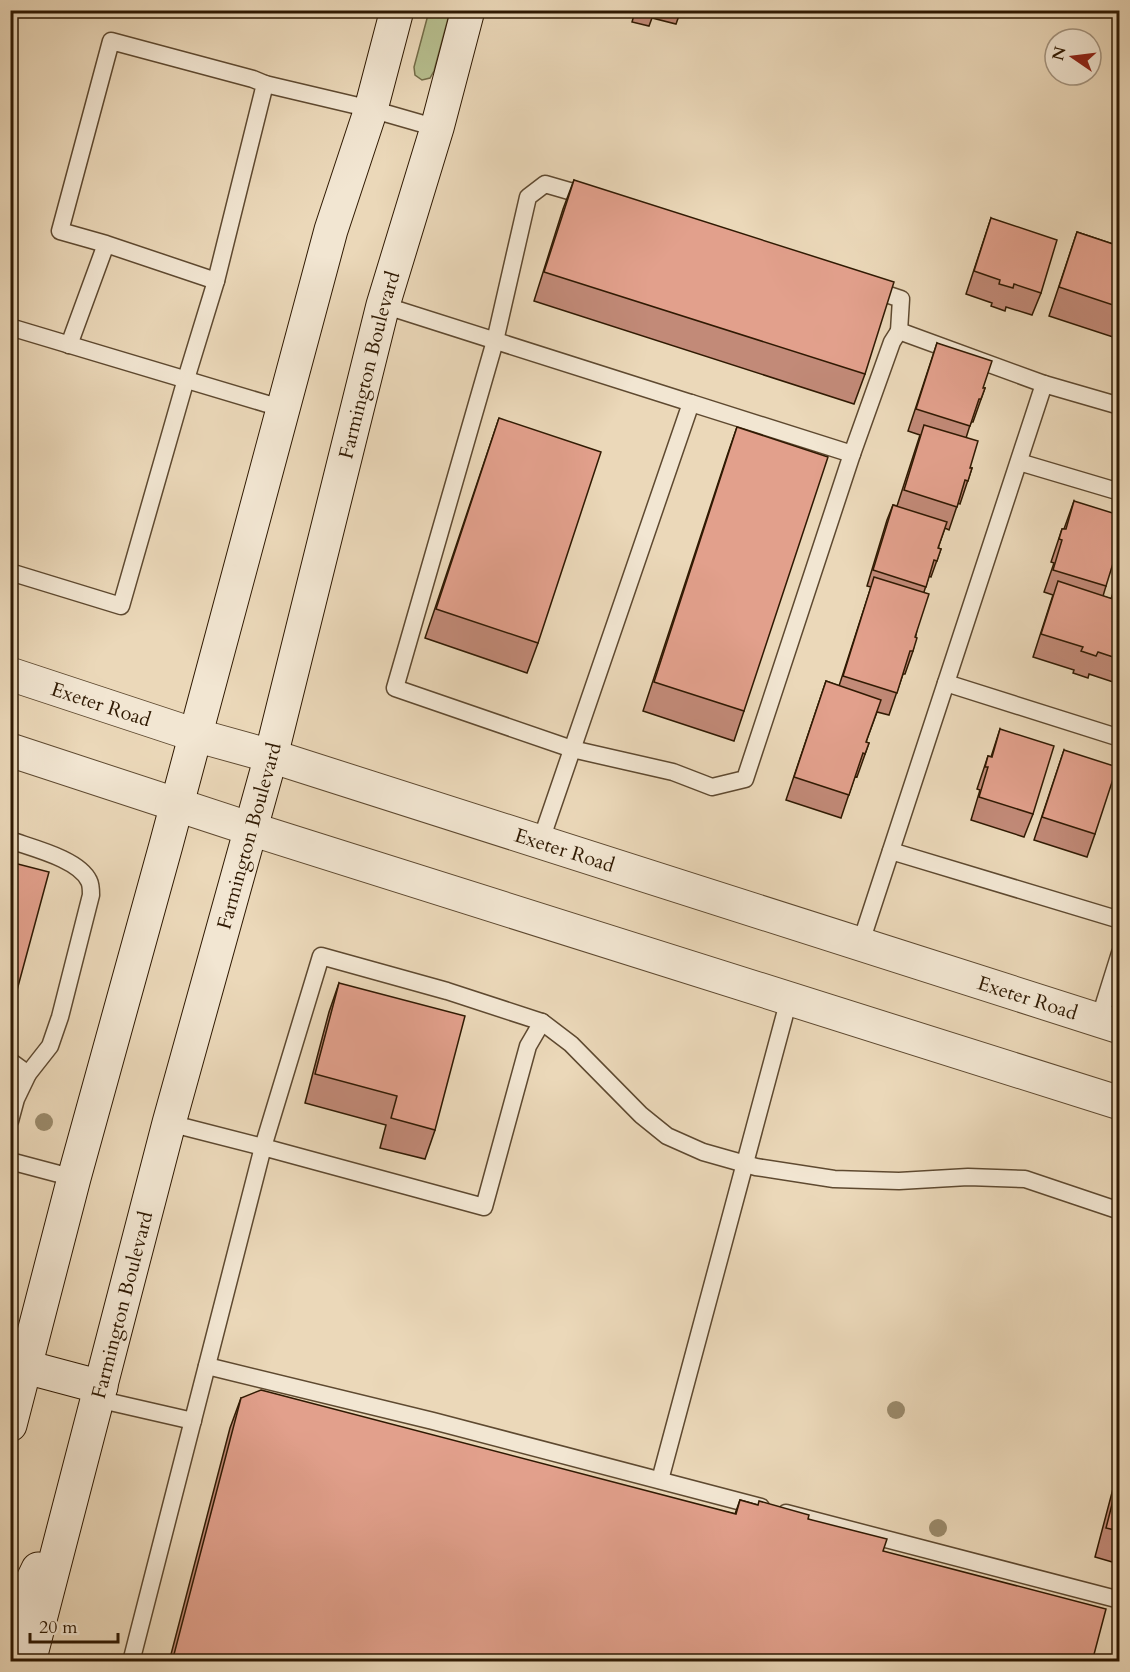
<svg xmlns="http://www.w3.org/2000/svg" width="1130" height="1672" viewBox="0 0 1130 1672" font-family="Cardo,serif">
<rect width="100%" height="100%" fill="#ebd8b9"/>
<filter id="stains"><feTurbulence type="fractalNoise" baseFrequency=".00333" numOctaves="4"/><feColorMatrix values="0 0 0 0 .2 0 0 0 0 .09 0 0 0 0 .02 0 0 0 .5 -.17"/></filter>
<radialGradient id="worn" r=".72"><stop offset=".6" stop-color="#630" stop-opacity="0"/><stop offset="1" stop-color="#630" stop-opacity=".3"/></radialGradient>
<path fill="#b7bf8f" stroke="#736c48" stroke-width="1.5" d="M429,11H450L434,71L430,78L422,80L415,75L414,67Z"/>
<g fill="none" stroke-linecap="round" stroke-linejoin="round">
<g stroke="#5e4930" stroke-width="19">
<g id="service">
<path d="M265,84L371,109L437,128"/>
<path d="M590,197L545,184L528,197L495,341L395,688L572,749L673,772L712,787L745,779L852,454L691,403"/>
<path d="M871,289L901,299L899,331"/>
<path d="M383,305L691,403L540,843"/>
<path d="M10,327L284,409"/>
<path d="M69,345L106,244L60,231L111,41L253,79L265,84L216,281L106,244"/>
<path d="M852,454L892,342L899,331L1044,384"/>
<path d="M1019,462L1120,492"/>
<path d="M10,572L121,606L186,379L216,281"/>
<path d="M946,683L1120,738"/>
<path d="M10,840C32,848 79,859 89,881C91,885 91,891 91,895L60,1017L50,1046L28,1074L16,1099L10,1121"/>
<path d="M891,851L1120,920"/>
<path d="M860,945L1044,384L1120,406"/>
<path d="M1099,1020L1120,953"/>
<path d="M10,1061L28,1074"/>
<path d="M169,1123L263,1147L321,956L447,991L542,1022"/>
<path d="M10,1161L74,1178"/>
<path d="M207,1366L433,1421L761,1507"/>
<path d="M97,1399L193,1421"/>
<path d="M660,1480L789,999"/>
<path d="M786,1513L1120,1600"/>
<path d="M131,1662L263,1147L484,1207L528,1046L542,1022L571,1044L641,1115L667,1136L703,1152L756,1167L834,1179L899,1181L968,1177L1025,1179L1120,1211"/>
</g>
</g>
<g stroke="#5e4930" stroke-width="35">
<g id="tertiary">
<path id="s1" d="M10,674L195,735L271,756L1120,1027"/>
<path d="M10,750L251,829L1120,1103"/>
</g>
</g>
<g stroke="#2f1902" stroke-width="35">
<g id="secondary">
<path d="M26,1367L101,1387"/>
<path d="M10,1425L74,1178L166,845L331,230L371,109L397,10"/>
<path d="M10,1627L38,1569"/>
<path id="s2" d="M29,1662L169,1123L271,756L383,305L437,128L468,10"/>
</g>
</g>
<use href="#service" stroke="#f2e6d2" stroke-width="16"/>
<use href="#tertiary" stroke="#f2e6d2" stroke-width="33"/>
<use href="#secondary" stroke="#f2e6d2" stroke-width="33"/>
</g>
<g fill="#9a8a6b">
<circle cx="44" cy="1122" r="9"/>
<circle cx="896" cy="1410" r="9"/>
<circle cx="938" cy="1528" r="9"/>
</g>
<g fill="#c28a78" stroke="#2f1902" stroke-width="1.5">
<path d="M617,10H681L676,24L652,18L649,26L632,22L634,15Z"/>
<path d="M574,180L865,374L854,404L534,301L563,209Z"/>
<path d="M991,218L1041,293L1032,315L1006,307L1005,311L991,306L992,303L966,294Z"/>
<path d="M1077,232L1119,246V339L1049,316Z"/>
<path d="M937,343L983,388H985L973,422H971L966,438L970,468H972L960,504L958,503L949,530L945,528L938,548L941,549L931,577L929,576L924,592L913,651L905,674H903L889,715L877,712L866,742L869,743L857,777L855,776L841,818L786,800L826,681L839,686L871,587L867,586L887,520L893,505L897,506L920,435L908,431Z"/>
<path d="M499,418L538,643L527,673L425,638Z"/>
<path d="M737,427L744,711L734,741L643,711L727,456Z"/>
<path d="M1074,501L1106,586L1103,596L1111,599L1119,574V684L1089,674L1088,678L1073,673L1074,670L1033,657L1053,595L1044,592L1054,563L1051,562L1062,529H1064Z"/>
<path d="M1000,729L1033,814L1024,837L971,820L980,790L977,789L988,756L991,757Z"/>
<path d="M1064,750L1095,834L1087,857L1034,840Z"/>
<path d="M339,983L435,1130L425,1159L380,1148L386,1125L305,1103L329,1012Z"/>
<path d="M241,1398L735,1514L740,1500L808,1519L883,1551L1092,1662H169L230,1428Z"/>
<path d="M1119,1466V1564L1095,1557Z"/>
</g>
<g fill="#e2a08c" stroke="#2f1902" stroke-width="1.5">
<path d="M574,180L894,282L865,374L544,272Z"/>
<path d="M991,218L1057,240L1041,293L1014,284L1013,288L999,284L1000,280L974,271Z"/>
<path d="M1077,232L1119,246V307L1059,287Z"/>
<path d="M937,343L992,361L983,388H985L981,399H979L970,426L916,409Z"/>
<path d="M499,418L601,452L538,643L436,609Z"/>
<path d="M924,425L978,441L970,468H972L968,481L965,480L957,507L904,490Z"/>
<path d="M737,427L828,457L744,711L654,682Z"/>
<path d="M1074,501L1119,515V544L1106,586L1053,570L1062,540L1059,539L1062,529H1066Z"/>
<path d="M893,505L947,522L938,548L941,549L937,561L934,560L926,587L873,570Z"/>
<path d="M1119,576V590L1115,589Z"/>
<path d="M874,577L929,594L915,637L917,638L913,651H910L897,693L843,676Z"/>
<path d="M1058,581L1119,601V659L1098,652L1096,656L1081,651L1083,647L1041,634Z"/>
<path d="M826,681L881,700L866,742L869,743L865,754L863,753L849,795L794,777Z"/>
<path d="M1000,729L1054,746L1033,814L979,797L988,767H985L988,756L992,757Z"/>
<path d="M1064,750L1117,767L1095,834L1042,817Z"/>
<path d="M10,862L49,872L10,1016Z"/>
<path d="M339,983L465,1016L435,1130L391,1118L397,1096L315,1074Z"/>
<path d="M261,1390L736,1514L740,1500L758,1505L759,1501L809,1515L808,1519L887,1539L883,1551L1106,1609L1092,1662H172L241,1398Z"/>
<path d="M1119,1477V1531L1106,1528Z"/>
</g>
<g text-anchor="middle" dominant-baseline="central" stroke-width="4.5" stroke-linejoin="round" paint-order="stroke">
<g font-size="20" fill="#2f1902" stroke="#f2e6d2">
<text stroke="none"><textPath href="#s2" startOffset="1341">Farmington Boulevard</textPath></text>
<text stroke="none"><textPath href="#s1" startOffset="96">Exeter Road</textPath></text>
<text stroke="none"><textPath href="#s2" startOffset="855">Farmington Boulevard</textPath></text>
<text stroke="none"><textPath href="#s1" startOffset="582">Exeter Road</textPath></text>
<text stroke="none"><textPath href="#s1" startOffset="1068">Exeter Road</textPath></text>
<text stroke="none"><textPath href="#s2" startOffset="369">Farmington Boulevard</textPath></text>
</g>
</g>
<rect width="1130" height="1672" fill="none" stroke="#ebd8b9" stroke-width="36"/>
<rect x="12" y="12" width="1106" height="1648" fill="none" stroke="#2f1902" stroke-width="3"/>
<rect x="18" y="18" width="1094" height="1636" fill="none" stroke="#2f1902" stroke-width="1.5"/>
<g transform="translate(1073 57) rotate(284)"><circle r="28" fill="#f2e6d2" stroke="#a4947f" stroke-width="1.5"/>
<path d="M0-4.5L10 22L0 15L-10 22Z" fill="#8f2418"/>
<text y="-9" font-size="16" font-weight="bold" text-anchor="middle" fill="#2f1902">N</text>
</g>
<path d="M30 1633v9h88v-9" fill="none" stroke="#2f1902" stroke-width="3"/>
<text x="39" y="1633" font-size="18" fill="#2f1902" stroke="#f2e6d2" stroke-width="4.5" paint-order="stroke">20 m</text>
<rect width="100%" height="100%" filter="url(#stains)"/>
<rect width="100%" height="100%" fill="url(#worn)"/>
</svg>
